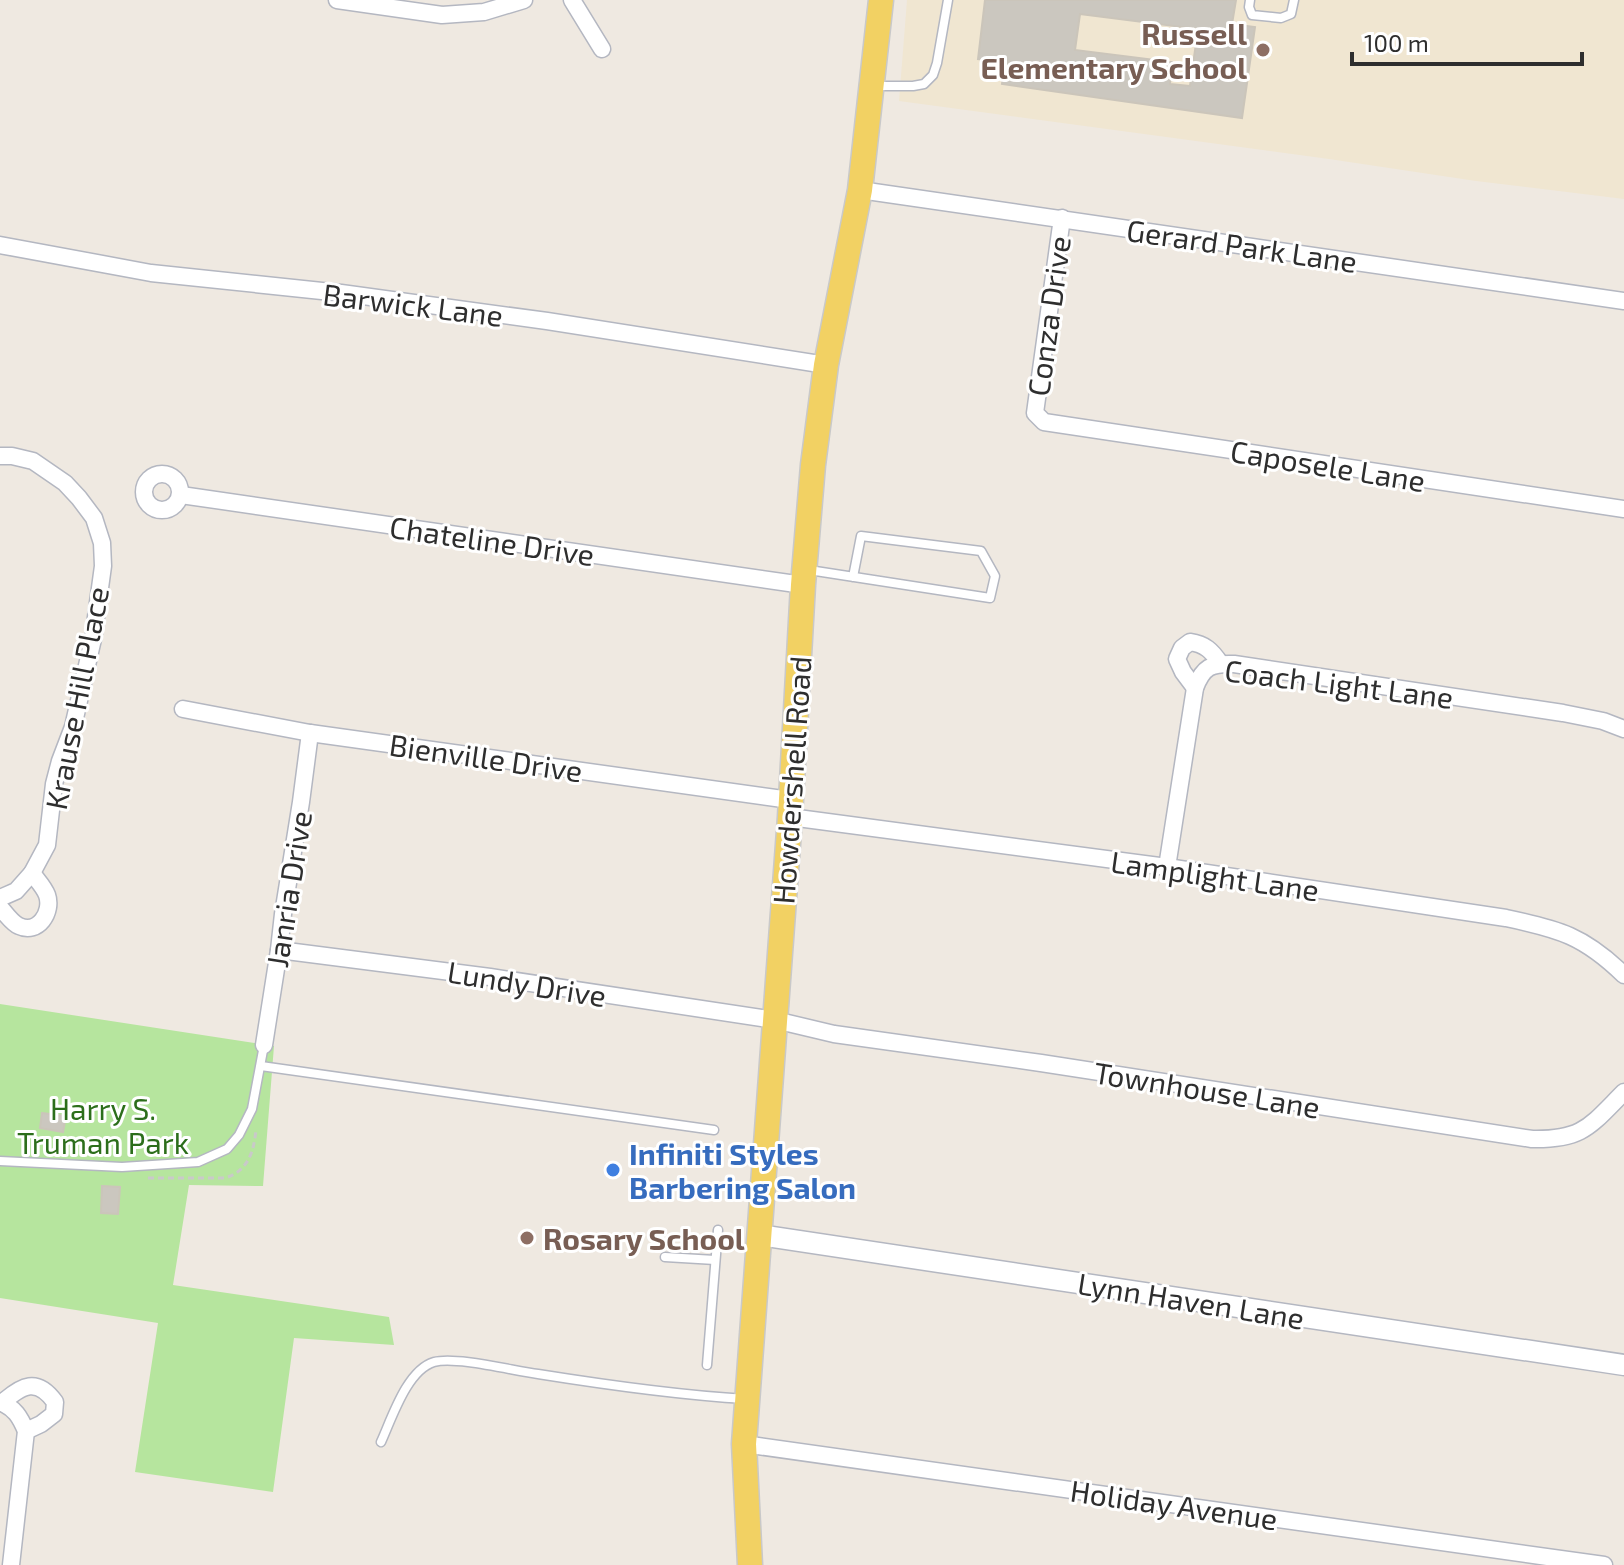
<svg xmlns="http://www.w3.org/2000/svg" width="1624" height="1565" viewBox="0 0 1624 1565" font-family="'Exo 2',sans-serif">
<rect width="100%" height="100%" fill="#efe9e1"/>
<path fill="#f0e6d1" d="M907,0H1624V199L1476,181L1329,159L899,101Z"/>
<path fill="#b6e59e" d="M0,1004L274,1046L263,1186L189,1185L173,1285L389,1317L394,1345L294,1338L273,1492L135,1472L158,1323L0,1298Z"/>
<g fill="#cbc7bf" stroke="#cbc5ba" stroke-width="2" fill-rule="evenodd">
<path d="M985,0H1236L1232,24L1255,27L1242,118L1002,84L1005,62L978,59ZM1080,14L1198,29L1190,86L1170,84L1172,62L1075,50Z"/>
<path d="M42,1113L66,1116L63,1132L40,1128Z"/>
<path d="M102,1186L120,1187L118,1214L101,1213Z"/>
</g>
<g fill="none" stroke-linecap="round" stroke-linejoin="round">
<g stroke="#b4b7c1" stroke-width="11">
<g id="service">
<path d="M1250,0L1249,7L1252,15L1281,18L1291,14L1294,0"/>
<path d="M876,86H913L924,84L933,75L937,63L948,0"/>
<path d="M809,570L990,598L995,576L981,551L861,536L853,577"/>
<path d="M261,1066L714,1130"/>
<path d="M0,1161L122,1167L198,1162L227,1149L239,1135L252,1109L264,1045"/>
<path d="M665,1257L715,1260"/>
<path d="M707,1365L718,1230"/>
<path d="M381,1442C392,1418 407,1370 434,1362C456,1356 514,1371 538,1374C607,1385 676,1395 746,1399"/>
</g>
</g>
<g stroke="#b4b7c1" stroke-width="19">
<g id="minor">
<path d="M337,0L442,15L484,12L524,0"/>
<path d="M572,0L602,49"/>
<path d="M860,190L1624,301"/>
<path d="M1062,218L1035,413L1044,422L1624,509"/>
<path d="M0,245L151,273L341,293L547,321L826,365"/>
<path d="M0,456H12L33,461L65,483L79,498L94,518L102,543L103,566L93,639L73,727L60,761L54,784L47,845L32,873L16,891L0,898"/>
<circle cx="162" cy="492" r="18"/>
<path d="M181,495L803,585"/>
<path d="M1195,688L1183,672L1177,659L1182,648L1190,642C1205,644 1212,651 1220,663"/>
<path d="M183,709L310,733L790,800"/>
<path d="M790,817L1167,867L1506,918C1559,929 1584,936 1624,975"/>
<path d="M1167,867L1195,688C1203,667 1211,663 1234,664L1563,713L1603,721L1624,729"/>
<path d="M0,907C5,913 12,923 19,926C38,935 53,912 47,895C44,887 37,880 32,873"/>
<path d="M279,950L490,977L775,1020L834,1034L1041,1063L1532,1139C1583,1140 1590,1126 1624,1092"/>
<path d="M264,1045L279,950L283,914L301,802L310,733"/>
<path d="M0,1402C15,1408 20,1417 26,1431L11,1565"/>
<path d="M2,1403C22,1385 37,1377 55,1402L54,1414L41,1424L26,1431"/>
<path d="M744,1444L1604,1565"/>
</g>
</g>
<g stroke="#b4b7c1" stroke-width="23">
<path id="tertiary" d="M759,1235L1624,1365"/>
</g>
<g stroke="#c9c9c9" stroke-width="27">
<path id="primary" d="M750,1565L744,1444L790,817L803,585L813,465L826,365L860,190L881,0"/>
</g>
<path stroke="#c9c9c9" stroke-width="3" stroke-dasharray="6 4" stroke-linecap="butt" d="M148,1178H225C248,1171 254,1152 256,1129"/>
<use href="#service" stroke="#fff" stroke-width="8"/>
<use href="#minor" stroke="#fff" stroke-width="16"/>
<use href="#tertiary" stroke="#fff" stroke-width="20"/>
<use href="#primary" stroke="#f2d163" stroke-width="24"/>
</g>
<g fill="#8d6e63" stroke="#fff" stroke-width="3">
<circle cx="1263" cy="50" r="8"/>
<circle cx="527" cy="1238" r="8"/>
</g>
<circle fill="#3f7fe0" stroke="#fff" stroke-width="3" cx="613" cy="1170" r="8"/>
<g text-anchor="middle" dominant-baseline="central" stroke-width="6" stroke-linejoin="round" paint-order="stroke">
<g font-size="30" font-weight="bold" fill="#785e54" stroke="#fff" text-anchor="end">
<text x="1247" y="33">Russell<tspan x="1247" dy="34">Elementary School</tspan></text>
<text x="543" y="1238" text-anchor="start">Rosary School</text>
</g>
<g font-size="30" fill="#2e2e2e" stroke="#fff">
<text transform="translate(1242 245) rotate(8)">Gerard Park Lane</text>
<text transform="translate(413 304) rotate(7)">Barwick Lane</text>
<text transform="translate(1048 316) rotate(-82)">Conza Drive</text>
<text transform="translate(1328 465) rotate(9)">Caposele Lane</text>
<text transform="translate(492 540) rotate(8)">Chateline Drive</text>
<text transform="translate(1339 683) rotate(7)">Coach Light Lane</text>
<text transform="translate(76 698) rotate(-79)">Krause Hill Place</text>
<text transform="translate(486 757) rotate(8)">Bienville Drive</text>
<text transform="translate(791 780) rotate(-86)">Howdershell Road</text>
<text transform="translate(1215 875) rotate(8)">Lamplight Lane</text>
<text transform="translate(288 889) rotate(-81)">Janria Drive</text>
<text transform="translate(527 983) rotate(9)">Lundy Drive</text>
<text transform="translate(1207 1089) rotate(9)">Townhouse Lane</text>
<text transform="translate(1191 1300) rotate(9)">Lynn Haven Lane</text>
<text transform="translate(1174 1504) rotate(8)">Holiday Avenue</text>
</g>
<g font-size="30" fill="#2c6e1b" stroke="#fff">
<text x="103" y="1108">Harry S.<tspan x="103" dy="34">Truman Park</tspan></text>
</g>
<g font-size="30" font-weight="bold" fill="#366cbe" stroke="#fff" text-anchor="start">
<text x="629" y="1153">Infiniti Styles<tspan x="629" dy="34">Barbering Salon</tspan></text>
</g>
</g>
<path d="M1352 52v12h230v-12" fill="none" stroke="#2e2e2e" stroke-width="4"/>
<text x="1364" y="52" font-size="24" fill="#2e2e2e" stroke="#ffffff" stroke-width="6" paint-order="stroke">100 m</text>
</svg>
